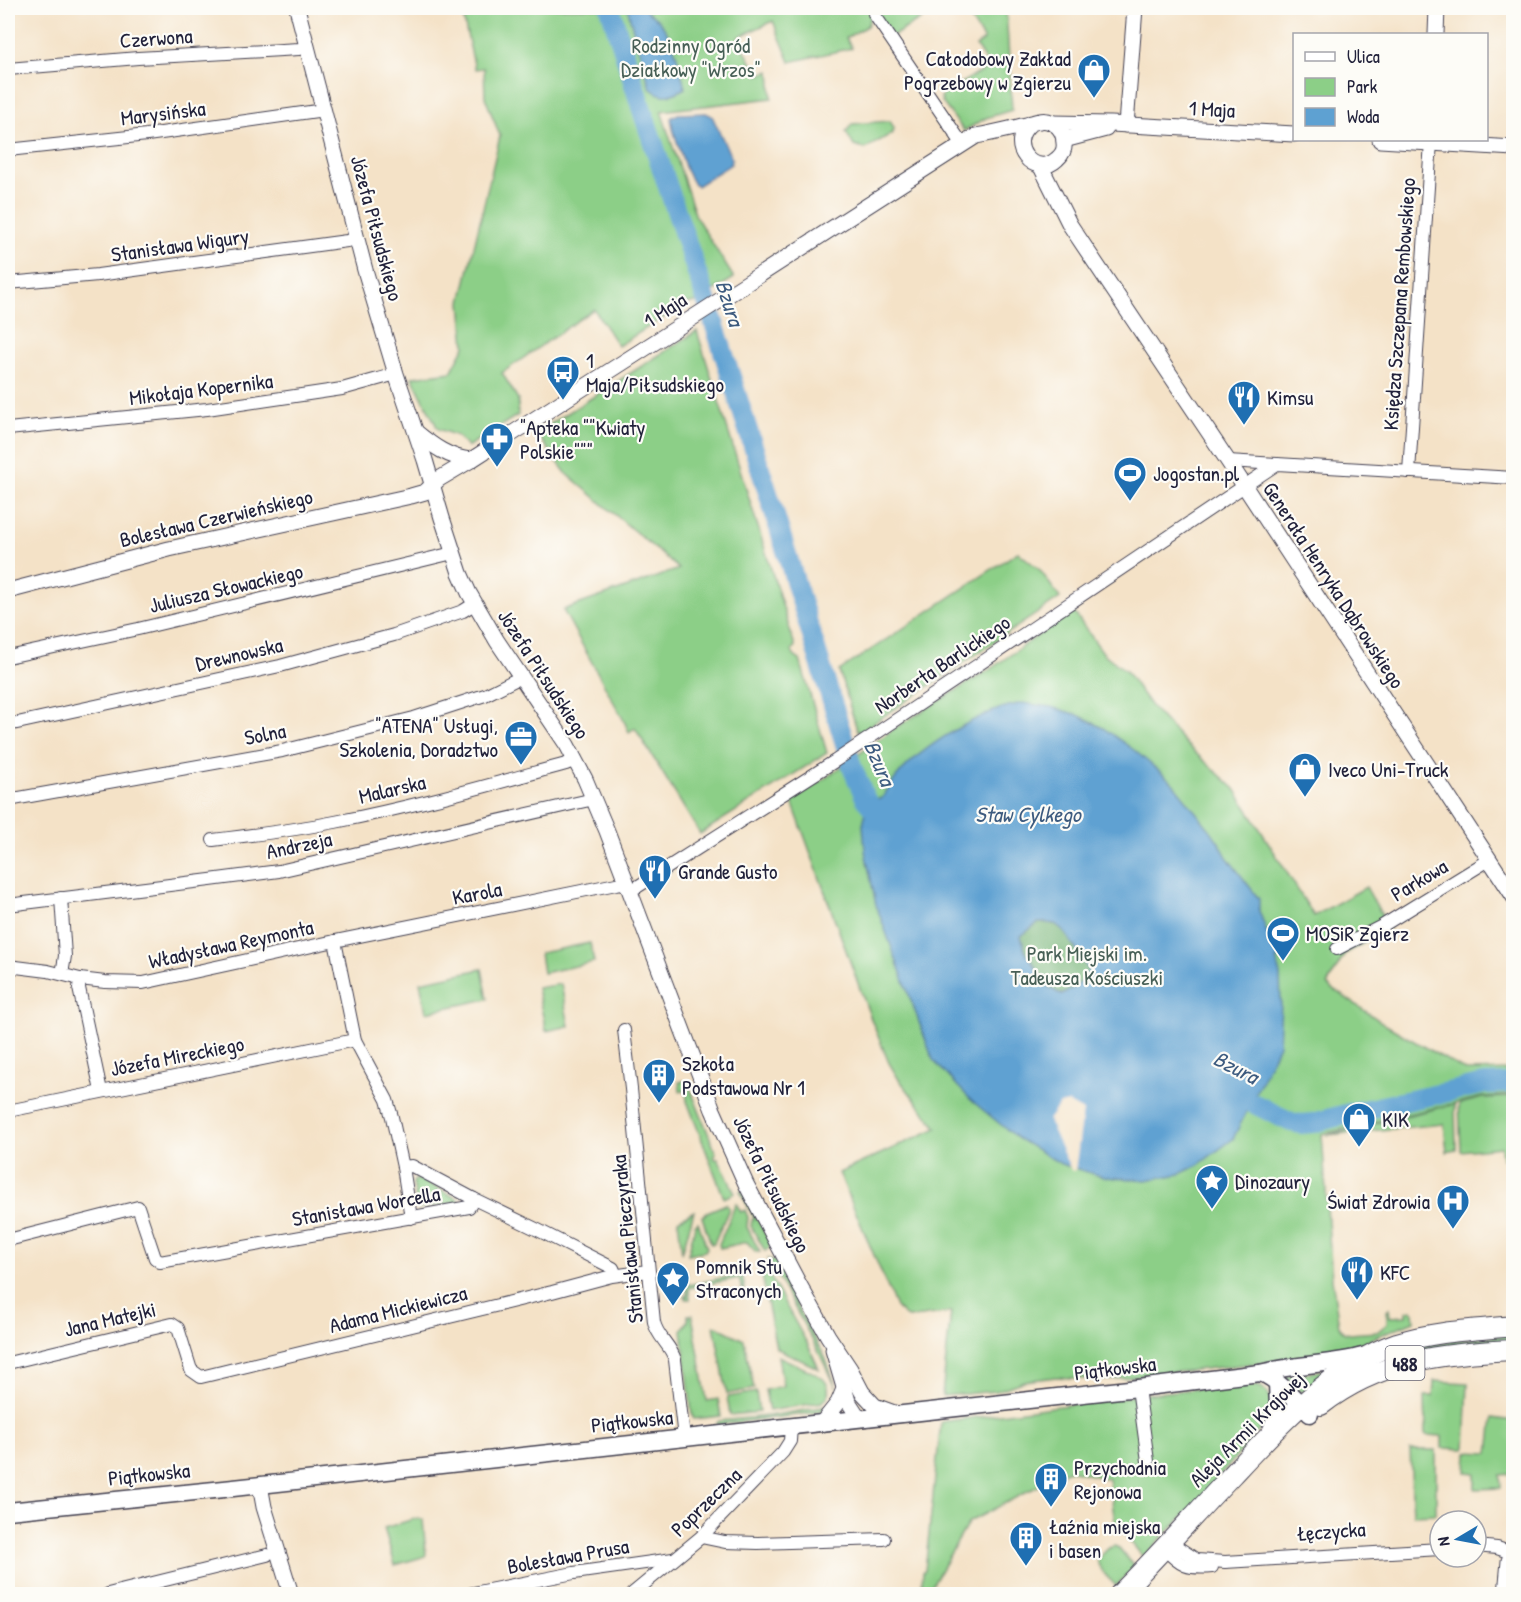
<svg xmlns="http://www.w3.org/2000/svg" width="1521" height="1602" viewBox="0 0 1521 1602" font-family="'Patrick Hand',sans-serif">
<rect width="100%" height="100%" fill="#fdfcf7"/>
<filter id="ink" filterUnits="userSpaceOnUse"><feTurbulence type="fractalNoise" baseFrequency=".0167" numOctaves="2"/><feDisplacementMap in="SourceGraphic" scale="12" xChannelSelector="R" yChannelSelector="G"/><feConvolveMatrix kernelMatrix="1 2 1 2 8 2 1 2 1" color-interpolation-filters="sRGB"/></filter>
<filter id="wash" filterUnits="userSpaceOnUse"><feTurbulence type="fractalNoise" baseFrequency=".008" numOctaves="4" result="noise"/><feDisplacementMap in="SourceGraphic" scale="24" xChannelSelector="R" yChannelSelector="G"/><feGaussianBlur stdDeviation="1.35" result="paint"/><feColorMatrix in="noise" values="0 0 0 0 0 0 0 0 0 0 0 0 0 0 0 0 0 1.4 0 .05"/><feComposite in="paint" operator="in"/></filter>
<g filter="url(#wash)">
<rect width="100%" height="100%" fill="#f4e2c7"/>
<g fill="#8ccf87" stroke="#577861" stroke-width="1.5">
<path d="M461,8H939L893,36L871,16L867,26L846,38L852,48L790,62L773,21L738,37L758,75L770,71L772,98L661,111L696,217L734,278L696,302L685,304L618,346L594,309L502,373L518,399V415L467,447L457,436L438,429L412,377L451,372L465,346L461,302L500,136L485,97L484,68L475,69Z"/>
<path d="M963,8H1006L1012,110L986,118L964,131L942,102L941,97L942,94L989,67L976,46L984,40Z"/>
<path d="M890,121L894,128L893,133L865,149L854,146L846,132L852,124Z"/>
<path d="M697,331L795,646L792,650C793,656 795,657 800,660L827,753L700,834L635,728L629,732L623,719L563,610L679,569L566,473L536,433Z"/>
<path d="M1018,552L1040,570L1060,598L860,732L857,730L839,671Z"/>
<path d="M1073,611L1104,654L1126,671L1150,705L1188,746L1235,789L1314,916L1366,887L1389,928L1345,954L1327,985L1386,1025L1466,1071L1513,1070V1095L1483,1097L1322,1134L1332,1279L1339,1326L1343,1332L1349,1334L1377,1332L1387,1324V1311L1389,1309L1390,1317L1407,1316V1311L1411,1310L1413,1312L1414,1321L1342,1351L1315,1357L1104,1380L1056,1377L1024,1381L997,1391L942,1396L951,1312L907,1318L896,1307L839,1173L937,1128L898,1078L889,1063L871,1019L792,802L895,728L986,672Z"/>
<path d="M590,943L594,962L543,973L540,953Z"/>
<path d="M482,969L488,999L426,1012L420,982Z"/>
<path d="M561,984L569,1026L546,1031L537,988Z"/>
<path d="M683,1081L688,1083L716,1153L714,1155L715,1159L718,1158L735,1193L724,1198L687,1101L686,1090L680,1091L679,1082Z"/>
<path d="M1513,1097V1147L1507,1148L1508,1158L1502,1159L1501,1147L1461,1151L1459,1104L1483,1098Z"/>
<path d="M1455,1104L1456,1150L1447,1152L1444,1124L1327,1135Z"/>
<path d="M419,1179L458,1199L459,1202L419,1209H417L413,1182L415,1180Z"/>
<path d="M742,1190L770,1243V1247L765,1251L751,1226L752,1220L754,1218L740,1191Z"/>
<path d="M736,1203L741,1212L745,1210L748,1217L747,1227L760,1252H756L747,1242L720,1248L719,1244Z"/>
<path d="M726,1204L729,1209L714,1243L711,1244L702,1217L707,1212Z"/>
<path d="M694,1211L682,1253L678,1220Z"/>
<path d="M698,1222L707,1248L705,1251L688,1254L695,1225Z"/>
<path d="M768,1259L776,1261L798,1308L825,1357L836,1387L815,1345Z"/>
<path d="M762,1262L808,1345L819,1369L776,1348L761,1270Z"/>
<path d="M684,1270H686L688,1285L742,1274L745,1290L742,1291L739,1278L689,1288L690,1299H686L685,1296L687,1295Z"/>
<path d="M688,1315H692L707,1401L718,1399L721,1416L694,1419L692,1415L682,1330L688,1321Z"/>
<path d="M714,1325L744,1340L754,1389L727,1394Z"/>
<path d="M1513,1334V1343L1356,1370L1414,1345Z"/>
<path d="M778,1356C790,1362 813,1371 822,1378C830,1384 831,1397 822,1402L769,1411L765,1390L783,1386Z"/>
<path d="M1327,1370L1303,1392H1300L1284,1376Z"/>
<path d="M1434,1381L1468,1383L1465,1449L1442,1448V1436L1426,1435L1425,1396H1433Z"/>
<path d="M1242,1384L1261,1387L1267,1392L1271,1398L1273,1405L1267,1421L1202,1497L1143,1557L1115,1523L1109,1479L1069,1470L969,1522L930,1588L928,1594H921L923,1571L925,1570L941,1422L1148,1394Z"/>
<path d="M756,1392L759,1412L730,1415L727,1397Z"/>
<path d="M829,1406L821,1411L812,1413L717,1425V1423L719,1421L769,1416Z"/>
<path d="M1493,1418L1513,1421V1474L1500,1475L1501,1488L1475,1489V1473L1466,1472L1467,1452L1489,1453Z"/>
<path d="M1410,1450H1436V1514L1413,1515Z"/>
<path d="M414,1519H423L426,1556L395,1565L384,1528Z"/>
<path d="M1114,1546L1119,1548L1135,1567L1116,1586C1109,1578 1098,1570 1097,1559L1109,1548Z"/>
</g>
<path fill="#71b274" stroke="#4a6a58" stroke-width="1.5" d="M1038,923C1044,923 1052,922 1057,925C1067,931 1081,959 1088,969C1086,983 1073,988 1062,995L1048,987L1025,951L1021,936Z"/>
<g fill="#5ea1d2" stroke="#406286" stroke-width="1.5" fill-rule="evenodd">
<path d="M628,8H644C650,17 652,14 658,20C675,39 679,64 685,88C672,96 662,99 650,88L630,19Z"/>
<path d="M706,113L712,116L732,159L731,164L697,186L694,185L686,170L673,129L671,118L678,114Z"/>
<path d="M1022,703L1051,707L1078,715L1103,728L1134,750L1171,781L1211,831L1220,844L1227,857L1259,899V911L1274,950L1278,949L1281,957L1276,959L1280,975L1281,1003L1279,1045L1233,1139L1198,1165L1180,1174L1146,1180L1104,1177L1061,1164L1017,1138L971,1100L933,1060L876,905L865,851L863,825L865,815L863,806L866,800L882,798C886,792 890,785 895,779C917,750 966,721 999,709C1007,706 1015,705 1022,703ZM1038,923C1044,923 1052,922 1057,925C1067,931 1081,959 1088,969C1086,983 1073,988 1062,995L1048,987L1025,951L1021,936Z"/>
</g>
<path fill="#f4e2c7" d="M1069,1103L1083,1111L1075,1171L1071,1170L1048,1120L1059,1105Z"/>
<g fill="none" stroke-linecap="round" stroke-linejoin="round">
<g stroke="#5ea1d2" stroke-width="20">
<path d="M610,8L642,110L714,323L774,512L852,767L866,800L883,821"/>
<path d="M1228,1091L1291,1122L1301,1124L1313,1123L1354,1112L1485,1084L1514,1083"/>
</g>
</g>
</g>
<g filter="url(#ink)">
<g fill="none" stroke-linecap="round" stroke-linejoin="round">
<g stroke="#423f50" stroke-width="14">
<g id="minor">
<path d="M874,14L963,145"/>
<path d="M8,69L138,58L299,49L307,47"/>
<path d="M8,150L147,135L324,110"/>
<path d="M8,283L98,275L347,241L357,239"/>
<path d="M8,429L207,409L342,389L396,374"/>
<path d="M1228,461L1277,464"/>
<path d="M1409,472L1431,142"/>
<path d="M8,657L138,629L453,553"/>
<path d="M8,725L280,666L394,635L463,611L474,604"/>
<path d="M8,800L282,751L414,718L485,695L521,677"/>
<path d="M213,840C254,835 295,830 335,822C413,807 489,785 566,764L576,760"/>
<path d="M629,890L637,887L835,761L1277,464L1514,478"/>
<path d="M61,898L65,956L62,974"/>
<path d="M8,905L210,880L279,871L585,801L594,798"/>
<path d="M335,941L355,1040L387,1100L392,1117L403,1167L412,1166L474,1199L538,1230L613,1268L616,1275"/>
<path d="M1337,949L1382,926L1489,860"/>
<path d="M8,966L48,971L80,979L105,982L143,983L335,941L626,882"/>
<path d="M80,979L79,988L101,1091"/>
<path d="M624,1030L631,1089L654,1322C657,1337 671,1345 675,1360L684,1438"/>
<path d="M8,1111L355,1040"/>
<path d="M403,1167L411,1218"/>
<path d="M8,1240L138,1207L155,1258L160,1262L469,1207L474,1199"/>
<path d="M8,1363L172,1324L178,1328L191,1370L201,1377L552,1292L612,1276L648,1271"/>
<path d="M1138,1388L1148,1461"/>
<path d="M701,1537L725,1542L758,1543L884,1539"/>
<path d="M1476,1546L1497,1548L1512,1553"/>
<path d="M1164,1548H1179L1197,1560L1225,1562L1440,1549"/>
<path d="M1164,1548C1181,1567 1188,1569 1212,1567"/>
<path d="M108,1594L267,1555"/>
<path d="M468,1594L574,1573L673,1559"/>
<path d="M632,1594L701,1537L783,1452L790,1441L791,1426"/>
</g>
</g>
<g stroke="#423f50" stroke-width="17">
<g id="tertiary">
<path d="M297,8L365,270L396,374L425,460L442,518L460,573L469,593L497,641L567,745L585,779L607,831L713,1110L746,1184L800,1286L828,1336L850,1369L862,1392L875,1406L897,1414"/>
<path d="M1436,34L1437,8"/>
<path d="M1052,123L1111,124L1294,134"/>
<path d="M1126,125L1135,8"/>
<path d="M1064,140L1106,129"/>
<path d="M1380,140L1514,148"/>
<path d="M1040,165L1070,225L1228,461L1514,897"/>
<path d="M416,432C433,446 449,458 471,460"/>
<path d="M8,591L169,549L411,496L425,492L439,479L471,460L976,136C993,133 1009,129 1026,125C1031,124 1035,121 1040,121C1044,120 1049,121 1053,123C1060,127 1064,135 1064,143C1065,149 1062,155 1057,159C1035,180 1004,144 1031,123"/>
<path d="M833,1350L848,1401L859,1418"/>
<path d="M822,1423L838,1403L844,1389"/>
<path d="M260,1485L264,1507L291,1594"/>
<path d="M1506,1594L1509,1561L1514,1548"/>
</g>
</g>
<g stroke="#423f50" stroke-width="19">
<g id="secondary">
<path d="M1260,1373C1276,1377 1298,1402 1310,1414"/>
<path d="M1270,1433L1278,1410L1277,1382"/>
<path d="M8,1511L224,1489L1138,1388L1260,1373C1294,1364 1329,1365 1363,1356"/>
</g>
</g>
<g stroke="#423f50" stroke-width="22">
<g id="primary">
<path d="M1321,1405C1378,1360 1443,1353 1514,1350"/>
<path d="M1120,1594C1158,1556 1194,1515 1232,1475C1276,1428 1334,1365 1397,1343C1435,1331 1474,1330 1514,1326"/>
</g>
</g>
<use href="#minor" stroke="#fff" stroke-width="12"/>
<use href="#tertiary" stroke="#fff" stroke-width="15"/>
<use href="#secondary" stroke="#fff" stroke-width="16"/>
<use href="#primary" stroke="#fff" stroke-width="20"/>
</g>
</g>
<defs>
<g id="shop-pin" transform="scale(1.725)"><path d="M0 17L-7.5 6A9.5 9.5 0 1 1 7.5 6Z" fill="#1f6fb2" stroke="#fdfcf7"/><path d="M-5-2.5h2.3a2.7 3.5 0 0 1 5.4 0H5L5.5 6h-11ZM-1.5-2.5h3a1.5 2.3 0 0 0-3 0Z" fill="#fff"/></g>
<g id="bus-pin" transform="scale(1.725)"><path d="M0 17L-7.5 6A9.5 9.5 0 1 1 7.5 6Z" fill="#1f6fb2" stroke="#fdfcf7"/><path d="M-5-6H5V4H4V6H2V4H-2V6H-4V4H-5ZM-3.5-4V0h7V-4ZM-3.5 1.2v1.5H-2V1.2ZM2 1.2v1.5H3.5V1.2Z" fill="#fff"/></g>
<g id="restaurant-pin" transform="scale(1.725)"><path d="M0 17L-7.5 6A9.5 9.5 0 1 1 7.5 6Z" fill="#1f6fb2" stroke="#fdfcf7"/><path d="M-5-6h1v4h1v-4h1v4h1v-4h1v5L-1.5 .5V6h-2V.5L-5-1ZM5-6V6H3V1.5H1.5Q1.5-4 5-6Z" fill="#fff"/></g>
<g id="pharmacy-pin" transform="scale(1.725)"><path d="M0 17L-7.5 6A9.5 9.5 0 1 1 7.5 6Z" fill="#1f6fb2" stroke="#fdfcf7"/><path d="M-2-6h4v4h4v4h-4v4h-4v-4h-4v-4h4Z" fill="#fff"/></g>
<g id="stadium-pin" transform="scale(1.725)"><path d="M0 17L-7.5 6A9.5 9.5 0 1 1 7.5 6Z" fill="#1f6fb2" stroke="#fdfcf7"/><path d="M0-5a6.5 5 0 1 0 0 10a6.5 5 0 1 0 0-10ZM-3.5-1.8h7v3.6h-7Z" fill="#fff"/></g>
<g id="office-pin" transform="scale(1.725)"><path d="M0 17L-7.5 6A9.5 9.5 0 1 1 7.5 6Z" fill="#1f6fb2" stroke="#fdfcf7"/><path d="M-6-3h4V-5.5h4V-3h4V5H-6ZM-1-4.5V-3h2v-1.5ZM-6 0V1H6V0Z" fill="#fff"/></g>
<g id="building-pin" transform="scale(1.725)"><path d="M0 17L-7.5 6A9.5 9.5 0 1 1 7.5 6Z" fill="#1f6fb2" stroke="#fdfcf7"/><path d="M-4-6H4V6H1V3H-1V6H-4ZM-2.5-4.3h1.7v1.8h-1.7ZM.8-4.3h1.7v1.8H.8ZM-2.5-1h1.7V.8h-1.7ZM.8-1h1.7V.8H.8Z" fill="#fff"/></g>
<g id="sight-pin" transform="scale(1.725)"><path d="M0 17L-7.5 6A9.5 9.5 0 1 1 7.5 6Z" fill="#1f6fb2" stroke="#fdfcf7"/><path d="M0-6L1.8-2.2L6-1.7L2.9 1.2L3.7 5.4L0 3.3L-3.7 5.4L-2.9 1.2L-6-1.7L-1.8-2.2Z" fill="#fff"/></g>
<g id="hospital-pin" transform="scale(1.725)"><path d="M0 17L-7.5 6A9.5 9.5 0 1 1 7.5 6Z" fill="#1f6fb2" stroke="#fdfcf7"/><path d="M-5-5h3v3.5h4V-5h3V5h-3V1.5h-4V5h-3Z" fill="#fff"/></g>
</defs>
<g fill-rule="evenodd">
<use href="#shop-pin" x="1094" y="70"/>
<use href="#bus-pin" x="563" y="372"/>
<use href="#restaurant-pin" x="1244" y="397"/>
<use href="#pharmacy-pin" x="497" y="439"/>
<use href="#stadium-pin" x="1130" y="473"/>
<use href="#office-pin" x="521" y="737"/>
<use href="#shop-pin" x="1305" y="769"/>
<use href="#restaurant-pin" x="655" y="871"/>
<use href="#stadium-pin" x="1283" y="933"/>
<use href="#building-pin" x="659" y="1075"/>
<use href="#shop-pin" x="1359" y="1119"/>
<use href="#sight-pin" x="1212" y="1181"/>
<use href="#hospital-pin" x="1453" y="1201"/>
<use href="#restaurant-pin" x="1357" y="1272"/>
<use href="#sight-pin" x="673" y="1278"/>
<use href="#building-pin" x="1051" y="1479"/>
<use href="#building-pin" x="1026" y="1538"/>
</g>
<g text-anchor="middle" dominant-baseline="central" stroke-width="4.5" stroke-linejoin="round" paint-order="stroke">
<rect fill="#fdfcf7" stroke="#646373" stroke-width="1.5" x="1385.5" y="1346" width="39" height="34" rx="4.5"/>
<g font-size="20" font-weight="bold" fill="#22223b">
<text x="1405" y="1363">488</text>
</g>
<g font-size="21" fill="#22223b" stroke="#fdfcf7">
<text transform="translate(156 38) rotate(-4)">Czerwona</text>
<text transform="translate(1212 109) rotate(3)">1 Maja</text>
<text transform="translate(163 113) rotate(-7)">Marysińska</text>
<text transform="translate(377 228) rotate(75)">Józefa Piłsudskiego</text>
<text transform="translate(180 245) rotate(-8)">Stanisława Wigury</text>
<text transform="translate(1399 304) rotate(-86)">Księdza Szczepana Rembowskiego</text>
<text transform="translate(665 310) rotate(-33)">1 Maja</text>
<text transform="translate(201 389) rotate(-7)">Mikołaja Kopernika</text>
<text transform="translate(216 518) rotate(-13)">Bolesława Czerwieńskiego</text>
<text transform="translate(1334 585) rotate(57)">Generała Henryka Dąbrowskiego</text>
<text transform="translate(226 588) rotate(-13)">Juliusza Słowackiego</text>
<text transform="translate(239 654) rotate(-13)">Drewnowska</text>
<text transform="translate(942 664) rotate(-34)">Norberta Barlickiego</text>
<text transform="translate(544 674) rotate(57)">Józefa Piłsudskiego</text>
<text transform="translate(265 734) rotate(-11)">Solna</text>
<text transform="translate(392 789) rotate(-13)">Malarska</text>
<text transform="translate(299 845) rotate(-12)">Andrzeja</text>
<text transform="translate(1419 880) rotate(-31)">Parkowa</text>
<text transform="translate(477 893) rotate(-11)">Karola</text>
<text transform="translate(231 944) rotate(-12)">Władysława Reymonta</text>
<text transform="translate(177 1056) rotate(-11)">Józefa Mireckiego</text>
<text transform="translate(772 1184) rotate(64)">Józefa Piłsudskiego</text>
<text transform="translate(366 1206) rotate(-10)">Stanisława Worcella</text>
<text transform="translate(627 1239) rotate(-96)">Stanisława Pieczyraka</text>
<text transform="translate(398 1309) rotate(-14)">Adama Mickiewicza</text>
<text transform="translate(110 1319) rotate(-13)">Jana Matejki</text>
<text transform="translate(1115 1368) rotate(-7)">Piątkowska</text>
<text transform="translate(632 1421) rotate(-6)">Piątkowska</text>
<text transform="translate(1247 1429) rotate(-45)">Aleja Armii Krajowej</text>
<text transform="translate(149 1474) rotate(-6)">Piątkowska</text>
<text transform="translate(706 1502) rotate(-44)">Poprzeczna</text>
<text transform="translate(1331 1531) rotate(-4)">Łęczycka</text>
<text transform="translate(568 1556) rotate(-10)">Bolesława Prusa</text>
</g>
<g font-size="21" fill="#475f56" stroke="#fdfcf7">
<text x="691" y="45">Rodzinny Ogród<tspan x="691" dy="24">Działkowy "Wrzos"</tspan></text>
<text x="1087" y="953">Park Miejski im.<tspan x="1087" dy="24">Tadeusza Kościuszki</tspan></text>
</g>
<g font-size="21" fill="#22223b" stroke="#fdfcf7" text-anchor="start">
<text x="1071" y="58" text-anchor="end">Całodobowy Zakład<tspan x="1071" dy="24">Pogrzebowy w Zgierzu</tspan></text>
<text x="586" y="360">1<tspan x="586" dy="24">Maja/Piłsudskiego</tspan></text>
<text x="1267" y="397">Kimsu</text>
<text x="520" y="427">"Apteka ""Kwiaty<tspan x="520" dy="24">Polskie"""</tspan></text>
<text x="1153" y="473">Jogostan.pl</text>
<text x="498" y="725" text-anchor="end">"ATENA" Usługi,<tspan x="498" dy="24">Szkolenia, Doradztwo</tspan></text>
<text x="1328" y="769">Iveco Uni-Truck</text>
<text x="678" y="871">Grande Gusto</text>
<text x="1306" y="933">MOSiR Zgierz</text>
<text x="682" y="1063">Szkoła<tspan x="682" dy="24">Podstawowa Nr 1</tspan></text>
<text x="1382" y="1119">KIK</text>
<text x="1235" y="1181">Dinozaury</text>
<text x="1430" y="1201" text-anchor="end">Świat Zdrowia</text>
<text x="696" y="1266">Pomnik Stu<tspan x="696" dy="24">Straconych</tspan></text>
<text x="1380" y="1272">KFC</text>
<text x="1074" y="1467">Przychodnia<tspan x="1074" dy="24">Rejonowa</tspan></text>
<text x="1049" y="1526">Łaźnia miejska<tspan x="1049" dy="24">i basen</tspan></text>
</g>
<g font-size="22" font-style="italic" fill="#3d5b7f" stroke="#fdfcf7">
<text transform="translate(730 303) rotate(72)">Bzura</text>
<text transform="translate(880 763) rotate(67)">Bzura</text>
<text x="1028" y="814">Staw Cylkego</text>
<text transform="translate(1236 1067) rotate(27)">Bzura</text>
</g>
</g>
<rect width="1521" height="1602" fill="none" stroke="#fdfcf7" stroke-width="30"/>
<rect x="1293" y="33" width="195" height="108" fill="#fdfcf7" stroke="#a5a5ac" stroke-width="1.5"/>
<rect x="1305" y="52" width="30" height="9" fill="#ffffff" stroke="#a5a5ac" stroke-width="1.5"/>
<text x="1347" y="63" font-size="18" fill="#22223b">Ulica</text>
<rect x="1305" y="78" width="30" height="18" fill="#8ccf87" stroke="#a5a5ac" stroke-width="1.5"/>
<text x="1347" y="93" font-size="18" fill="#22223b">Park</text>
<rect x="1305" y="108" width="30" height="18" fill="#5ea1d2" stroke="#a5a5ac" stroke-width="1.5"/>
<text x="1347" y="123" font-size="18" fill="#22223b">Woda</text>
<g transform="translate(1458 1539) rotate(260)"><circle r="28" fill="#fdfcf7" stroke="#a5a5ac" stroke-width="1.5"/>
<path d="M0-4.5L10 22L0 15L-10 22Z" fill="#1f6fb2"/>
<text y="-9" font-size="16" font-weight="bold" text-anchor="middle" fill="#22223b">N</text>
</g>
</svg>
